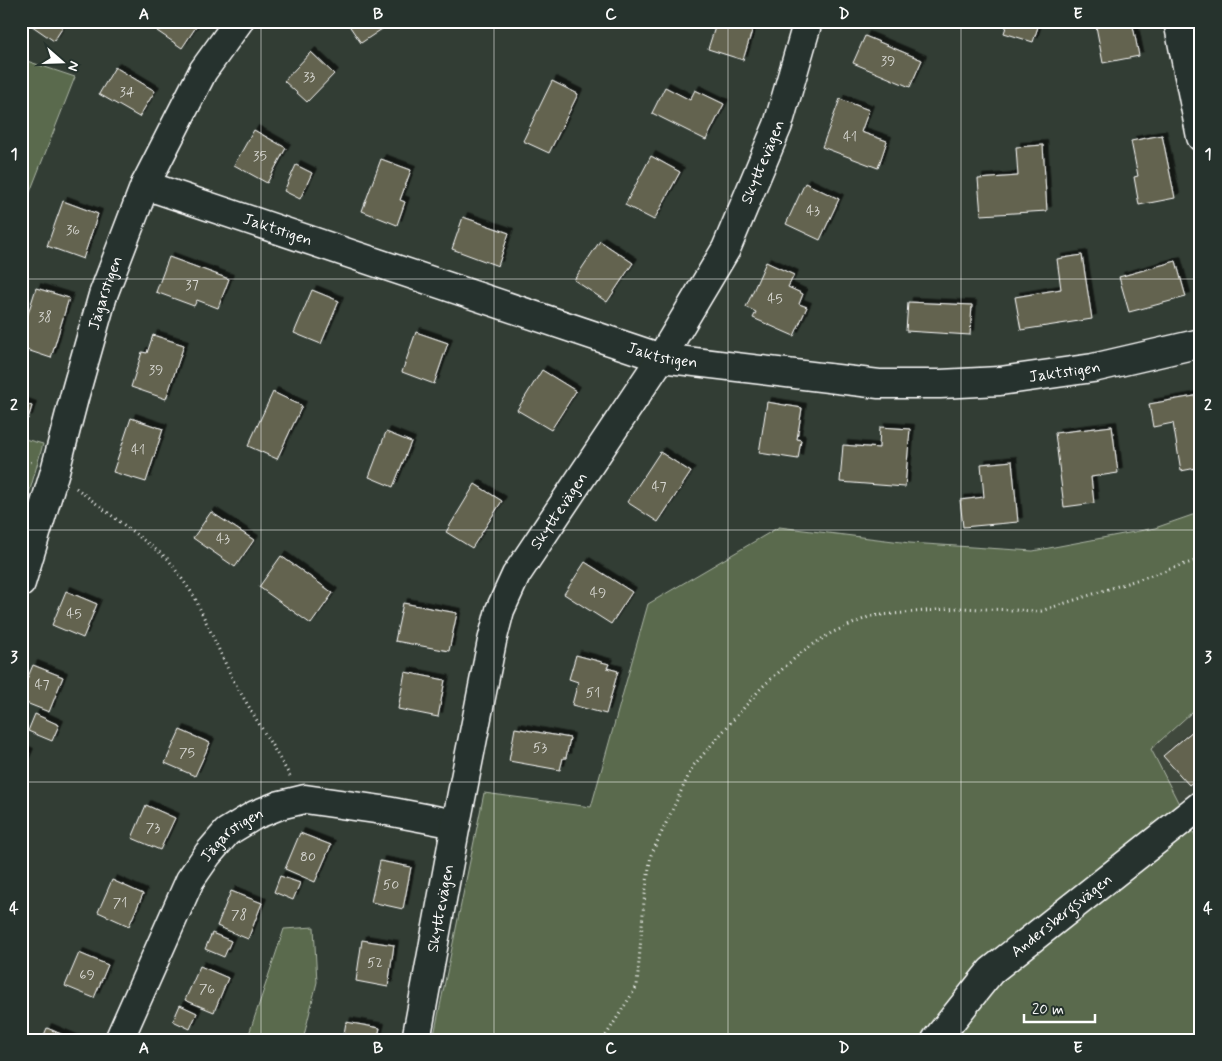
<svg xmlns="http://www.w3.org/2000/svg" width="1222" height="1061" viewBox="0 0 1222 1061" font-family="Mynerve,sans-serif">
<defs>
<filter id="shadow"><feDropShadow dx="4.5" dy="-4.5" stdDeviation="0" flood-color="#0009"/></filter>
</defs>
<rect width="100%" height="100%" fill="#323d34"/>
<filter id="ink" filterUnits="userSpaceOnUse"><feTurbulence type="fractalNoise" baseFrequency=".02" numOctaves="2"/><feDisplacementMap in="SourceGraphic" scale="10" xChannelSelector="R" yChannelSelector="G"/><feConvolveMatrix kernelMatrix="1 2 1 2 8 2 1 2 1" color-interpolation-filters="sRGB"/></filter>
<g filter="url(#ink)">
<path fill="#41493c" d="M1201,704V847L1151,749Z"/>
<g fill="#5a6b4e" stroke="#acb5a6">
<path d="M21,59L75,77L21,215Z"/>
<path d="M21,438L43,444L21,522Z"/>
<path d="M1201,512V704L1151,749L1201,847V1040H433L484,793L591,807L648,604L779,527L910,543L1033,551L1155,528Z"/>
<path d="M314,927L317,982L303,1040H247L284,929Z"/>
</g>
<g fill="#64644f" stroke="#fff" filter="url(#shadow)">
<path d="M25,21H67L54,41Z"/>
<path d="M163,21H200L182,48L157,31Z"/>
<path d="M346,21H394L361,43Z"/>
<path d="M717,21H755L743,60L708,49Z"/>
<path d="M1008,21H1040L1033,42L1004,33Z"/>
<path d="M1095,21H1132L1139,56L1103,63Z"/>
<path d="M865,36L922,60L910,87L853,63Z"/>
<path d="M311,52L334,74L307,102L284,81Z"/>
<path d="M115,67L155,91L139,117L99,94Z"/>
<path d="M552,81L578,94L549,153L523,141Z"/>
<path d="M665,87L690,100L695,90L724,104L706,140L652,113Z"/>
<path d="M840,99L869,110L861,132L887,141L878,168L822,147Z"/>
<path d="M254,130L286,148L267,183L234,165Z"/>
<path d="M1162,135L1175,198L1139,205L1134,177L1138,176L1131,141Z"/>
<path d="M1043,145L1047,211L981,215L978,179L1018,176L1016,147Z"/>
<path d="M651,156L680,172L654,220L625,205Z"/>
<path d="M381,159L411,170L400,200L405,202L397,225L362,211Z"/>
<path d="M296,165L312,173L300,199L284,191Z"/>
<path d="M805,183L839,199L820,240L786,224Z"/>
<path d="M63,201L98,214L83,259L47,246Z"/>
<path d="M463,217L509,233L498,266L452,249Z"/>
<path d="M600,241L633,263L607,302L574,280Z"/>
<path d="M1082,255L1092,319L1021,330L1015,297L1061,289L1057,259Z"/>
<path d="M169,257L229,279L218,308L197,300L194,306L156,292Z"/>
<path d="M1176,261L1186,297L1129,312L1119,277Z"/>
<path d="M766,262L794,275L788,287L803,294L799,304L807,307L794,336L753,318L756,312L746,307Z"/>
<path d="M36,288L69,298L51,358L21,348V336Z"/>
<path d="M312,290L339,301L321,344L294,333Z"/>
<path d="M908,302L972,305L970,335L906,331Z"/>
<path d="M416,332L448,343L434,384L402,372Z"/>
<path d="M153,335L184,345L166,399L131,387L142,352L147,353Z"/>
<path d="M542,370L576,391L551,430L517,410Z"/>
<path d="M273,392L302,406L277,459L248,446Z"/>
<path d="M1200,395L1201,467L1181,471L1173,423L1153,427L1149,404Z"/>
<path d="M21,402L32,406L28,419L21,420Z"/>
<path d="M767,402L802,408L797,439L801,440L798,459L759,453Z"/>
<path d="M131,418L163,429L146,482L113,472Z"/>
<path d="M1112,426L1118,473L1091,477L1094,503L1064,507L1055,433Z"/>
<path d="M880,427L910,429L905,487L840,482L843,445L879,448Z"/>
<path d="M386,432L411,442L393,487L369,477Z"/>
<path d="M660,452L691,472L658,522L627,502Z"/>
<path d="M1012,461L1018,522L963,527L960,500L984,497L981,464Z"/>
<path d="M475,484L502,501L472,548L446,532Z"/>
<path d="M211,512L254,540L235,567L193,538Z"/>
<path d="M281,556L333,593L311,624L259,587Z"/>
<path d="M585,562L632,592L611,624L564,594Z"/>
<path d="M66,591L97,604L83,638L52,625Z"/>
<path d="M403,603L457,613L449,651L395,641Z"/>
<path d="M576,655L609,664L607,668L618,671L606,714L572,705L578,682L569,679Z"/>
<path d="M33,665L63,677L49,712L21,701V693Z"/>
<path d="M405,672L445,680L438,717L398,709Z"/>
<path d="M35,714L59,725L52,741L28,731Z"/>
<path d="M1201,724V775L1189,785L1163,756Z"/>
<path d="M515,728L570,738L566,758H563L560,770L509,761Z"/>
<path d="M180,730L210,743L195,776L165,763Z"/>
<path d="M21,749L29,753L21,771Z"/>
<path d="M146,805L175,818L160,850L132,838Z"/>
<path d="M300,833L331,845L315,882L285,869Z"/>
<path d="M380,861L411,867L403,909L371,902Z"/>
<path d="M280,876L300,883L293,900L274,892Z"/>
<path d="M112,880L143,894L129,926L98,912Z"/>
<path d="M231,891L262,903L248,939L217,926Z"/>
<path d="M212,933L231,941L224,957L205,949Z"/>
<path d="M362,940L394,945L388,987L356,981Z"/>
<path d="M79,953L108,965L94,998L65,986Z"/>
<path d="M200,966L228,978L214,1012L185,1000Z"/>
<path d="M180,1005L197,1013L190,1029L173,1021Z"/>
<path d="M346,1022L380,1028L377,1040H343Z"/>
<path d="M47,1028L75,1040H42Z"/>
</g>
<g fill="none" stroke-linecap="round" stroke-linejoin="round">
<g stroke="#fff" stroke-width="31">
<g id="minor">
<path d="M1178,21L1201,137"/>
<path id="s1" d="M145,185L661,358L879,384H940L1000,381L1093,368L1201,343"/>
<path id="s2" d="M21,583L55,471L75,394L103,295L145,185L203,71L239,21"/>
<path id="s3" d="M119,1040L190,880L208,854L227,832L255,815L280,805L305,799L382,810L456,824"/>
<path id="s4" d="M416,1040L456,824L492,641L500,610L516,575L661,358L726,249L778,125L808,21"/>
<path id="s5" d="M936,1040L991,971L1201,805"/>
</g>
</g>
<g stroke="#fff" stroke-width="3" stroke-dasharray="1 4" stroke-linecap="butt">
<path d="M21,459L32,463"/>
<path d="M76,488L168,559L194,596L233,680L290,776"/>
<path d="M606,1040L605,1037L637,986L644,901L651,855L693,766L762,687L803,651L831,633L871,616L958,608L1041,611L1201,559"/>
</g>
<use href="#minor" stroke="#26332d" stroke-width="28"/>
</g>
</g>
<path fill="none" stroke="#fff" stroke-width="1" stroke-opacity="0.55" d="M261,21V1040M494,21V1040M728,21V1040M961,21V1040M21,279H1201M21,530H1201M21,782H1201"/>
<g text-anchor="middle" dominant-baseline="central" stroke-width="4" stroke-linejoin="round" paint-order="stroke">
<g font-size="14" fill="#d8d8d3">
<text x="888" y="61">39</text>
<text x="309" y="77">33</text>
<text x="127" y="92">34</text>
<text x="850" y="137">41</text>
<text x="260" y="156">35</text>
<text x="813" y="211">43</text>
<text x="73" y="230">36</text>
<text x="192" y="285">37</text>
<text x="775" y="299">45</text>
<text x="45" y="317">38</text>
<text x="156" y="370">39</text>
<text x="138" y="450">41</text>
<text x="659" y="487">47</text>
<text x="223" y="539">43</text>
<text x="598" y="593">49</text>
<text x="74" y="614">45</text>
<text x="42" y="685">47</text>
<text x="593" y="693">51</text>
<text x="540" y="748">53</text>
<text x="187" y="753">75</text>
<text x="153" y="828">73</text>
<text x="308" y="857">80</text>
<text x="391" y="885">50</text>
<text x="120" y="903">71</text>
<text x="239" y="915">78</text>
<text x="375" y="963">52</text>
<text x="87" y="975">69</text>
<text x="207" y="989">76</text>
</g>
<g font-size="16" fill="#fff" stroke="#26332d">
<text stroke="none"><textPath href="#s4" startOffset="959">Skyttevägen</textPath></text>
<text stroke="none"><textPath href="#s1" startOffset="140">Jaktstigen</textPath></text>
<text stroke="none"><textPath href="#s2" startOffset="302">Jägarstigen</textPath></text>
<text stroke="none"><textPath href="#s1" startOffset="545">Jaktstigen</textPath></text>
<text stroke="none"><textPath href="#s1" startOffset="950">Jaktstigen</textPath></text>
<text stroke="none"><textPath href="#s4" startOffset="554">Skyttevägen</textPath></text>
<text stroke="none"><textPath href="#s3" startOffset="238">Jägarstigen</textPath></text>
<text stroke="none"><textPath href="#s4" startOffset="134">Skyttevägen</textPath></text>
<text stroke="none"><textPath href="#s5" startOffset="178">Andersbergsvägen</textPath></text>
</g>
</g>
<rect width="1222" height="1061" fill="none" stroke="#26332d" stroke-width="55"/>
<g transform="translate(62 62) rotate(110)" stroke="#26332d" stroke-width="4" paint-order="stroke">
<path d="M0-4L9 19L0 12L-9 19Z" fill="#ffffff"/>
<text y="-8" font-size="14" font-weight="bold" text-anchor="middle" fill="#ffffff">N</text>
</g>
<path d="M1024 1014v8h71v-8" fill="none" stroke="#ffffff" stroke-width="2.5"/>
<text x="1032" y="1014" font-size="15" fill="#ffffff" stroke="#26332d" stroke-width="4" paint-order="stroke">20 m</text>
<rect x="28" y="28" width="1166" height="1006" fill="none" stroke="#fff" stroke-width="2"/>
<g font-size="16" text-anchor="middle" font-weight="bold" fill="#fff">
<text x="144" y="19">A</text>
<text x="378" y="19">B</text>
<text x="611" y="19">C</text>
<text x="844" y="19">D</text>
<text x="1078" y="19">E</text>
<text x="14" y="159">1</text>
<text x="1208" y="159">1</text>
<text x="14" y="410">2</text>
<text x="1208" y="410">2</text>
<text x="14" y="662">3</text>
<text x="1208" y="662">3</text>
<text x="14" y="913">4</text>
<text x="1208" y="913">4</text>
<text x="144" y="1053">A</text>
<text x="378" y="1053">B</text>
<text x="611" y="1053">C</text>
<text x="844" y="1053">D</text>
<text x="1078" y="1053">E</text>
</g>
</svg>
